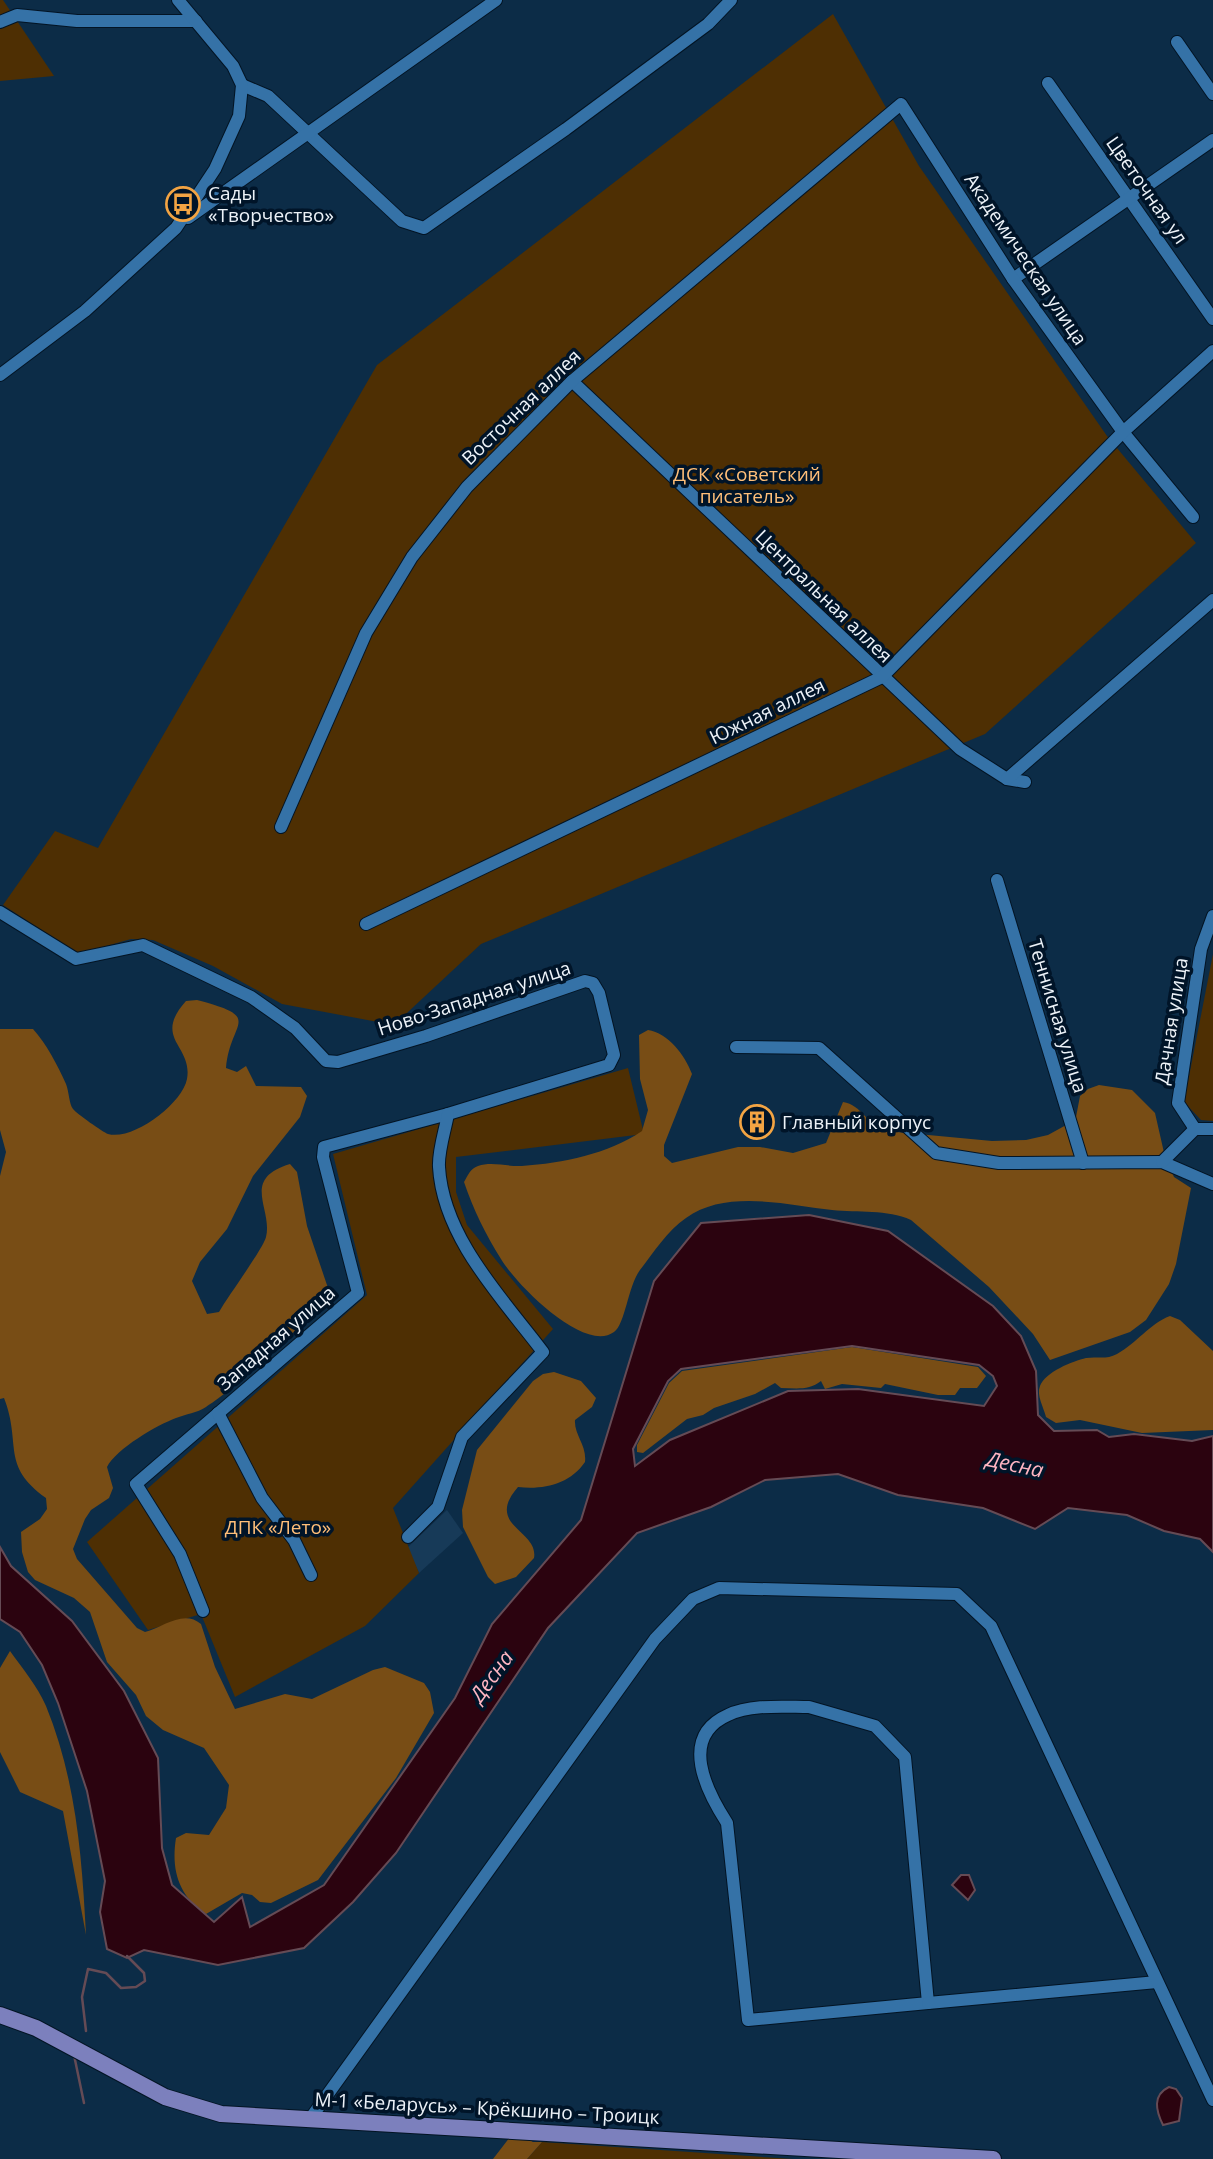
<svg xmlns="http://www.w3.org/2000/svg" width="1213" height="2159" viewBox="0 0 1213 2159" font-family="'Open Sans',sans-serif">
<rect width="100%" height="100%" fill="#0c2c47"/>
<path fill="#173a58" d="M447,1510L463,1533L419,1573L407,1548Z"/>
<g fill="#4e2f03">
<path d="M0,0H3L54,76L0,81Z"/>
<path d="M833,14L919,166L1107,436L1196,543L985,734L481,944L394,1025L282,1004L213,966L153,940L131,939L78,954L3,905L55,831L98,848L377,365Z"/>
<path d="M1213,954V1121L1201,1120L1184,1102Z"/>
<path d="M628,1068L644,1134L456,1157V1192L467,1225L553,1329L393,1508L419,1573L365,1626L235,1697L201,1614L148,1630L87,1542L367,1295L333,1154Z"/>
<path d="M542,2142L793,2159H527Z"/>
</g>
<g fill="#784d15">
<path d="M197,1000C265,1018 230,1020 226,1068L237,1072L246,1066L256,1086L301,1087L307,1096L300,1117L253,1176L227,1229L200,1262L192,1281L207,1314L219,1312C228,1296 263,1249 266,1237C273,1209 240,1179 290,1164L297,1172L307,1226L328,1288C320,1315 233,1390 206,1407C197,1413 186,1414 176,1418C157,1425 116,1449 107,1467L113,1488L109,1498L91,1510L85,1519L73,1549L77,1559L137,1628L145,1632C163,1627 184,1609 201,1624L215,1667L235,1709L285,1694L312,1699L373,1670L385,1667L424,1683L430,1692L434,1713L396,1778L318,1880L271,1903L260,1902L252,1895L242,1893L206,1914C178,1896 171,1869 176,1838L186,1833L209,1835L226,1808L229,1785L204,1748L163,1730L146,1716L136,1695L107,1662L90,1612L74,1598L35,1580L28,1572L22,1552L21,1532L40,1519L47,1509L46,1498C0,1465 22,1444 4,1398L0,1399V1176L6,1152L0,1130V1029H33C46,1043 58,1066 66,1084C69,1091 69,1104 73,1109C77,1114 103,1132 108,1134C133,1141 182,1104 187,1079C193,1045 152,1039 186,1001Z"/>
<path d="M648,1030C668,1033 685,1055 692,1074L664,1145V1156L672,1163L738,1147H760L793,1153L826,1143L843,1102C862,1105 867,1125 886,1131L992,1141L1026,1140L1048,1135L1068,1124L1076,1117L1080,1096L1088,1089L1099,1085L1132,1090L1155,1113L1165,1157L1174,1177L1191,1188L1176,1264L1169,1284L1146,1320L1130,1332L1050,1360L1033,1334L989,1287L911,1220C887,1209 858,1213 832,1210C787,1205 726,1189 686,1218C668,1230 653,1253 640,1270C628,1286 625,1325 614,1332C584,1354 515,1283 501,1259C486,1235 473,1209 464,1182C468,1175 470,1169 478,1166C492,1161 508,1167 522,1166C563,1163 608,1154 642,1131L648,1110L640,1079L639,1035Z"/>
<path d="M1170,1316L1180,1320L1213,1351V1430L1142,1433L1080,1420L1056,1423L1046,1417C1044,1408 1036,1395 1040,1386C1045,1372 1073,1361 1086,1358C1097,1356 1106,1360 1117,1354C1137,1343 1149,1324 1170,1316Z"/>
<path d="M852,1347L978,1367L986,1376L977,1388H960L955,1395H938L885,1384L881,1388L842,1384L825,1389L821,1381C809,1391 795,1388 781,1388L775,1383L755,1394L714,1408L703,1415L687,1419L643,1453L637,1452V1445L669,1383L682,1371Z"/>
<path d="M554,1372L581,1381L596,1398L592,1407L575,1420C574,1435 587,1445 585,1462C570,1484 544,1490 518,1487C484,1526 539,1530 534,1558L516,1577L495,1584L488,1577L463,1527L462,1510L477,1450L533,1381L543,1374Z"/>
<path d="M10,1651C22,1668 38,1687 46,1706C76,1780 82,1856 86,1935L63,1811L20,1792L0,1752V1668Z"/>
<path d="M521,2135L533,2142H542L527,2159H493L510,2137Z"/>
</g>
<g fill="#2b030f" stroke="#654b55" stroke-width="2" fill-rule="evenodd">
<path d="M809,1215L888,1231L993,1306L1021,1336L1036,1371L1038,1415L1054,1431L1097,1430L1109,1437L1134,1434L1192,1441L1213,1436V1552L1200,1539L1164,1531L1127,1515L1068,1508L1035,1529L983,1508L898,1495L838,1474L765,1480L711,1507L637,1533L548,1628L396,1853L353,1902L304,1948L218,1965L144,1950L127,1958L107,1949L100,1912L105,1881L87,1791L58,1703L42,1665L20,1632L0,1619V1547L11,1566L72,1621L124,1691L158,1758L162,1848L172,1885L214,1922L242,1897L250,1927L324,1885L455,1698L492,1624L581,1520L654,1281L701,1223ZM852,1346L979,1365L993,1376L997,1386L984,1406L858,1389L788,1391L670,1440L635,1466L633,1449L668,1381L681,1369Z"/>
<path d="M961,1875H969L975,1890L968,1900L952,1885Z"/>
<path d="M1169,2087L1176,2089L1182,2098L1179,2121L1163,2125C1156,2111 1152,2095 1169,2087Z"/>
</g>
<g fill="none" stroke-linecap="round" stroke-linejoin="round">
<g stroke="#654b55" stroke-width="2.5">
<path d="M86,2031L82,1997L88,1969L106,1973L121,1988L136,1987L145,1981L144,1973L127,1956"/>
<path d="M74,2055L84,2103"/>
</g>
<g stroke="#031424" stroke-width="14">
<g id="minor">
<path d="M0,22L17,15L77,21H196"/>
<path d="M1177,42L1213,94"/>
<path d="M1048,83L1213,319"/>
<path d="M242,85L268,96L402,221L424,228L566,129L708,24L731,0"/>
<path d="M188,218L496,0"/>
<path d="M1013,279L1213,140"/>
<path d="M0,375L85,311L176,228L215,169L239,116L242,85L233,66L178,0"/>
<path d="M572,381L960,749L1007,779L1025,782"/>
<path d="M1007,779L1213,600"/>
<path d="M281,827L366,633L412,557L467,487L572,381L901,104L1013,279L1123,432L1193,517"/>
<path d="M997,880L1083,1163"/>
<path d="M0,912L76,959L143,945L251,997L295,1028L326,1061L338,1062L426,1036L585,981L593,983L599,993L614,1055L609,1065L448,1114L324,1147L323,1157L358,1293L136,1484L180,1554L203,1611"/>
<path d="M366,924L882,677L1123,432L1213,351"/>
<path d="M736,1047L819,1048L936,1153L999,1163L1162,1162L1213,1184"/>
<path d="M1195,1129L1178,1103L1201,949L1213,916"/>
<path d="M1162,1162L1195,1129H1213"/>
<path d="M218,1413L262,1498L294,1540L311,1575"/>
<path d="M408,1537L438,1507L462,1437L543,1352C503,1299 443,1238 439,1167C438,1151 445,1131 448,1114"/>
<path d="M809,1707L875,1726L905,1757L928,2003L748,2020L727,1823C707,1792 678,1737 728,1715C751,1704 784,1707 809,1707Z"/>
<path d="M928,2003L1157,1982"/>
<path d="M310,2119L655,1639L693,1599L719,1588L957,1594L991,1626L1213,2100"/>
</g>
</g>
<g stroke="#031424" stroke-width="18">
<path id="major" d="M0,2015L36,2028L165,2097L221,2114L993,2159"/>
</g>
<use href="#minor" stroke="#3572a7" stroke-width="12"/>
<use href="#major" stroke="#7c80bd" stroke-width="16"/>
</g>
<defs>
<g id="bus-ring" transform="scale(1.75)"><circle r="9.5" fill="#001428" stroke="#f3a443" stroke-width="1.5"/><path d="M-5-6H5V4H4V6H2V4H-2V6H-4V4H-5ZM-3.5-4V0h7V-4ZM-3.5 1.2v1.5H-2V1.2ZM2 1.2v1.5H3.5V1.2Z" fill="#f3a443"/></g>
<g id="building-ring" transform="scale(1.75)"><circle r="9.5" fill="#001428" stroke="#f3a443" stroke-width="1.5"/><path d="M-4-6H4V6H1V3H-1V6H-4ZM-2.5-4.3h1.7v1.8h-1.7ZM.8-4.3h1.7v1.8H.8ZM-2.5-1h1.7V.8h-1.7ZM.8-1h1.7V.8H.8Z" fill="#f3a443"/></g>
</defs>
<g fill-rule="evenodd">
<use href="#bus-ring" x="183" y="204"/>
<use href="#building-ring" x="757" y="1122"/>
</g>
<g text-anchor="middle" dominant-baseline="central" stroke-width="7" stroke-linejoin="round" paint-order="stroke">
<g font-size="19" fill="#ecf2f8" stroke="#001428">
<text transform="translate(1147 190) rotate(55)">Цветочная ул</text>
<text transform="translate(1026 259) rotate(56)">Академическая улица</text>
<text transform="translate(521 407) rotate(-44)">Восточная аллея</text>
<text transform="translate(824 596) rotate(44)">Центральная аллея</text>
<text transform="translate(767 711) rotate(-26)">Южная аллея</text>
<text transform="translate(474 998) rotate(-18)">Ново-Западная улица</text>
<text transform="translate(1058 1016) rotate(73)">Теннисная улица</text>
<text transform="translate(1171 1021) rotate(-81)">Дачная улица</text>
<text transform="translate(276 1338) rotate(-41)">Западная улица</text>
<text transform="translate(487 2108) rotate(3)">М-1 «Беларусь» – Крёкшино – Троицк</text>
</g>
<g font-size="19" fill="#ecf2f8" stroke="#001428" text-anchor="start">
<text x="208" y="193">Сады<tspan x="208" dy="22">«Творчество»</tspan></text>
<text x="782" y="1122">Главный корпус</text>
</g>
<g font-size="19" fill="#ffbf79" stroke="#001428">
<text x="747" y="474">ДСК «Советский<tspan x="747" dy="22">писатель»</tspan></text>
<text x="278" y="1527">ДПК «Лето»</text>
</g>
<g font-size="21" font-style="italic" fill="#feb5c2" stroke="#001428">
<text transform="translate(1015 1464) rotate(12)">Десна</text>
<text transform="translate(491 1676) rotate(-54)">Десна</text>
</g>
</g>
</svg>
